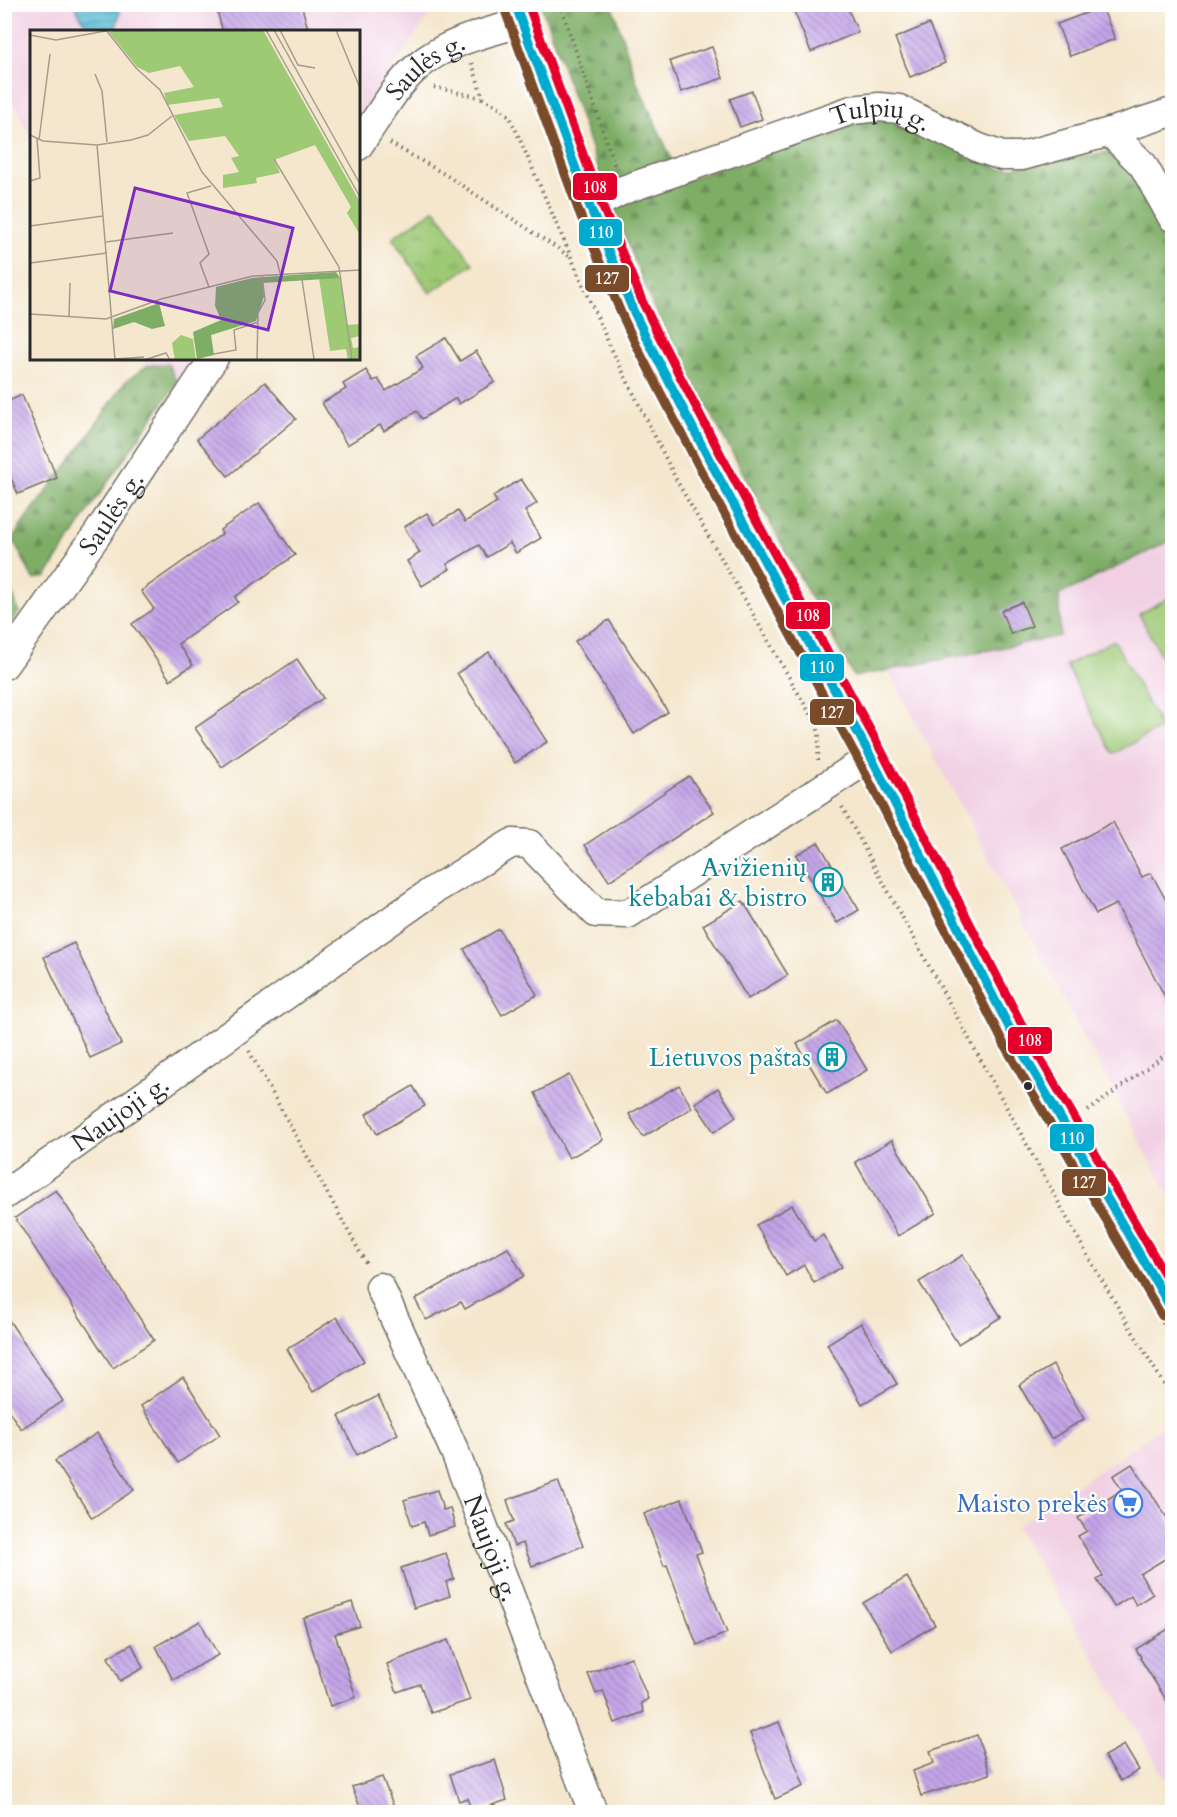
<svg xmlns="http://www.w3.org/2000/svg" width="1177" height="1817" viewBox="0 0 1177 1817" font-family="Cardo,serif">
<defs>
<pattern id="forest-firs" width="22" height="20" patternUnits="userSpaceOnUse" patternTransform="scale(1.5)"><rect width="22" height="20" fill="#7ead66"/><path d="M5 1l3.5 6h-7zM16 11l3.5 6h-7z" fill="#678d54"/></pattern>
<pattern id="park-tufts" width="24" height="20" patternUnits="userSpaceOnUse" patternTransform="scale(1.5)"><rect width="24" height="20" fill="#9ec975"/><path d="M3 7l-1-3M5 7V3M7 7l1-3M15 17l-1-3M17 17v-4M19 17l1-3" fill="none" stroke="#81a360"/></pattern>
<pattern id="water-rules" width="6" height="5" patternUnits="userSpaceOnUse" patternTransform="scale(1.5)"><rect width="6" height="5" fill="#56b9d4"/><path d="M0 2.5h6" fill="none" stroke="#4797ac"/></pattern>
<pattern id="building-back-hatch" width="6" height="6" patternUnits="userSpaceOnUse" patternTransform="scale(1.5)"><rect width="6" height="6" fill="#c4a4e8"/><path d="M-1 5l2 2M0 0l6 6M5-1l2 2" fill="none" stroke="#9f86bc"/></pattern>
</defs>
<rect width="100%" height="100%" fill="#fff"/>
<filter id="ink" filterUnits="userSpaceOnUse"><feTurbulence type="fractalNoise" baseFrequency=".0167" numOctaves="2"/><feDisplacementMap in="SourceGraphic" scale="12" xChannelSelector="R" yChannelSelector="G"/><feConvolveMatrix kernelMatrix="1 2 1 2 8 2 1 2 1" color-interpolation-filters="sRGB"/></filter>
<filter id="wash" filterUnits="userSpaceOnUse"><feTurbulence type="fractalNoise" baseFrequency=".008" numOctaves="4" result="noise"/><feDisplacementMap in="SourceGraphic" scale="24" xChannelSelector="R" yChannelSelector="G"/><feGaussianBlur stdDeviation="1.35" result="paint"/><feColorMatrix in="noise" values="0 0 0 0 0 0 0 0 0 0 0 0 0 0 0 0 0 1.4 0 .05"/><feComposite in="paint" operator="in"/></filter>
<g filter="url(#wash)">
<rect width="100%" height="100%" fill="#f4e7ce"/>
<g fill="#f1d0e3">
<path d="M5,5H436L359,117L358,32H32L31,138L5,85Z"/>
<path d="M144,359H194L177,382L168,364L147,366Z"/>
<path d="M1172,540V1201L888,670L1060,636L1059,595Z"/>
<path d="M1172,1421V1789L1016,1527Z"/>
</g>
<g fill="url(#forest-firs)" stroke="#546c48" stroke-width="1.5">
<path d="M541,5H612L637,83L682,182L815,131L893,115L1000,169L1108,152L1132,172L1172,249V540L1059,595L1060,636L854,677L654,309L601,177Z"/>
<path d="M168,364L177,383L96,499L46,577L33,579L13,539L21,525L77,452L125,382L147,366Z"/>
<path d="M5,579H7L19,612L5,634Z"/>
</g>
<path fill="url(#park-tufts)" stroke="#647a50" stroke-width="1.5" d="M435,209L473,264L430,293L392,238Z"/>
<g fill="#9ec975" stroke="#647a50" stroke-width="1.5">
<path d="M1172,596V677L1139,614Z"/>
<path d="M1114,640L1161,728L1113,754L1066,665Z"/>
</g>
<path fill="url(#water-rules)" stroke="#407280" stroke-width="1.5" d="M74,5H117L120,13L116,28L105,31H89Z"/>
<g id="blocks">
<g fill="url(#building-back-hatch)">
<path d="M215,4H301L309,32H223Z"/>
<path d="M791,4H846L858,32L811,52Z"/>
<path d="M1102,7L1115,39L1070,56L1057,24Z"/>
<path d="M929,24L945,63L910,77L895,38Z"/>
<path d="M712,47L723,78L681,92L670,61Z"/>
<path d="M752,91L762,119L740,127L730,99Z"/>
<path d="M446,338L460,361L476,351L495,382L459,404L456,398L422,419L417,411L384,431L380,425L347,445L322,403L346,389L343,384L366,370L373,381L378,379L386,391L423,368L416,356Z"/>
<path d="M265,382L296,419L228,476L197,439Z"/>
<path d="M22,395L57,478L18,494L4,462V403Z"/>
<path d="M521,479L537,503L525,511L541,538L516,553L510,543L487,557L479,545L447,564L450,569L422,586L407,561L420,553L404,527L427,513L434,525L458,511L465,522L497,502L493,496Z"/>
<path d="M259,503L295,555L235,597L238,602L178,644L193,665L170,680L132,624L154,609L141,591L222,534L220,530Z"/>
<path d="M1022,602L1032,626L1011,634L1001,611Z"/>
<path d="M609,620L668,712L634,734L575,641Z"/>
<path d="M489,652L547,742L515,763L457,673Z"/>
<path d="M297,659L323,698L222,767L195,728Z"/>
<path d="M689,776L714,812L609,881L585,845Z"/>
<path d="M1113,822L1142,877L1151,873L1173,913V1012L1116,904L1096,914L1062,849Z"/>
<path d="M818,842L859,910L837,923L796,855Z"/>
<path d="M743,901L788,975L748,999L703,925Z"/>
<path d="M499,929L537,995L502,1015L464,949Z"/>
<path d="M74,943L121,1044L90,1058L44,957Z"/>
<path d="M837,1020L867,1070L827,1094L797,1044Z"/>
<path d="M569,1075L603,1140L569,1158L535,1093Z"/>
<path d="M679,1085L692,1108L643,1137L629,1114Z"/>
<path d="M413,1086L425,1106L377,1134L366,1114Z"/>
<path d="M718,1088L736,1117L714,1132L695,1103Z"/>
<path d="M892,1140L936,1213L898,1236L855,1162Z"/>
<path d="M56,1190L154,1340L113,1368L15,1218Z"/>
<path d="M792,1205L814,1241L823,1235L842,1267L814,1283L804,1265L786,1276L756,1225Z"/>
<path d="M508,1248L524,1276L465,1309L461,1302L426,1320L415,1299Z"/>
<path d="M963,1255L1001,1317L958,1344L919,1282Z"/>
<path d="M4,1313L63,1401L21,1429L4,1404Z"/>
<path d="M337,1317L364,1361L313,1392L287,1349Z"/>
<path d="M861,1323L897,1384L862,1404L827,1344Z"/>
<path d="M1053,1365L1084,1419L1051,1439L1019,1385Z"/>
<path d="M183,1377L220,1435L178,1463L141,1406Z"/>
<path d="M378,1396L398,1434L357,1455L339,1416Z"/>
<path d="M97,1433L134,1490L92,1518L55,1461Z"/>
<path d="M1132,1464L1173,1527V1554L1140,1574L1153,1594L1136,1605L1131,1596L1114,1607L1097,1580L1103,1576L1078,1536L1087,1531L1078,1518L1122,1490L1113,1476Z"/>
<path d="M558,1481L583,1546L532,1566L523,1543L514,1546L506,1524L514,1521L507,1500Z"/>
<path d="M437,1490L443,1510L450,1508L455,1527L428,1535L424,1522L412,1526L404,1500Z"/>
<path d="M682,1499L702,1552L696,1554L727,1633L697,1645L667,1565L664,1566L644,1514Z"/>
<path d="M446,1553L454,1579L446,1582L450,1596L414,1608L401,1568Z"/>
<path d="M907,1577L935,1625L892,1651L863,1603Z"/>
<path d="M352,1602L360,1626L335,1634L356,1697L330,1706L303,1618Z"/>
<path d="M200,1621L218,1655L173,1680L156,1646Z"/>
<path d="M1173,1626V1711L1140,1658L1141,1657L1136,1649Z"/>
<path d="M448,1640L470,1700L431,1713L420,1684L397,1692L387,1664Z"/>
<path d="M132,1644L143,1668L120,1681L108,1657Z"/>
<path d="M631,1657L648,1699L641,1703L644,1712L615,1723L603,1691L596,1694L588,1674Z"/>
<path d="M779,1722L804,1786L775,1799L750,1733Z"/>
<path d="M977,1735L990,1774L921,1796L913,1771L934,1763L930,1751Z"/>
<path d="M1124,1745L1139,1770L1121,1781L1104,1756Z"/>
<path d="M495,1760L507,1800L472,1812L467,1798L459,1801L450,1774Z"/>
<path d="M382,1777L396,1812H362L352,1787Z"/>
</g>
</g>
</g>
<g filter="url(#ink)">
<use href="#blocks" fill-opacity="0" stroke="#716d64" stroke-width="1.5"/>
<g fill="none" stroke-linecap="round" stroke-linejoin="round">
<g stroke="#716d64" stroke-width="31">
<g id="minor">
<path d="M1110,132L1143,165L1172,217"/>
<path id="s1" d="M358,146C376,121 394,87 416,68C445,42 485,33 521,23"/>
<path id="s2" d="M590,207L623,190L852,110L879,107L899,109L979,148L1002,156H1022L1110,132L1172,112"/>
<path id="s3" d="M4,665L96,536L214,358"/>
<path id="s4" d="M4,1195L434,890L512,843L529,844L596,913L628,914L871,757"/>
<path id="s5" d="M380,1287L455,1452L593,1812"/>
</g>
</g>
<g stroke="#716d64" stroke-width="35">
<path id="primary" d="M515,4L590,207L632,308L646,337L710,461L871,757L1017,1043L1172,1310"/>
</g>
<g stroke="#716d64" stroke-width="4" stroke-dasharray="1.5 4.5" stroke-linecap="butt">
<path d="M455,4L458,15"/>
<path d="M560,4L615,167"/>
<path d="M472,63L483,98L501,108L510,117L609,344L678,483L817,726L819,735L818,760"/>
<path d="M434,87L482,98"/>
<path d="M390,143L446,175L569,256"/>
<path d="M842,807L1090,1260L1172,1398"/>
<path d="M249,1051L367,1265"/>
<path d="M1088,1111L1172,1050"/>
</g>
<use href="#minor" stroke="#fff" stroke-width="28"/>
<use href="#primary" stroke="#febb71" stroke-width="33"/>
<g stroke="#fff" stroke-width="14">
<path id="bus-1" d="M515,4L590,207L632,308L646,337L710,461L871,757L1017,1043L1172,1310"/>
</g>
<g stroke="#fff" stroke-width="14">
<path id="bus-2" d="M504,8L579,212L621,313L635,343L699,467L860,763L1006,1048L1162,1316"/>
</g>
<g stroke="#fff" stroke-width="14">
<path id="bus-3" d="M528,4L601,203L643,303L657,332L721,455L882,752L1028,1037L1172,1287"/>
</g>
<use href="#bus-1" stroke="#00a9ce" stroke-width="9"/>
<use href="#bus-2" stroke="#7a4b2a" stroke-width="9"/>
<use href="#bus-3" stroke="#e4002b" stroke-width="9"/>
</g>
</g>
<defs>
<g id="building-ring" transform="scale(1.5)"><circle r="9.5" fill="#fff" stroke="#0f9aa8" stroke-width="1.5"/><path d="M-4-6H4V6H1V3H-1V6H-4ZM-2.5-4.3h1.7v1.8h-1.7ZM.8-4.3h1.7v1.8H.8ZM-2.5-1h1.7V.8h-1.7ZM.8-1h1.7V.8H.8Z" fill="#0f9aa8"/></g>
<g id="supermarket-ring" transform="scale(1.5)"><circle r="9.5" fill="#fff" stroke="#3f7fe0" stroke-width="1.5"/><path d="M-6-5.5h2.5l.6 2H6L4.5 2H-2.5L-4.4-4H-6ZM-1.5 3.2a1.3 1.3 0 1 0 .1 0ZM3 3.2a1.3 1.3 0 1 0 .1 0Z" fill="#3f7fe0"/></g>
</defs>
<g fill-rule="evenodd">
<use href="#building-ring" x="828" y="882"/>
<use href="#building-ring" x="832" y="1057"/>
<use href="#supermarket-ring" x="1128" y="1503"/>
</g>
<circle fill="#2b2b2b" stroke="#fff" stroke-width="2" cx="1028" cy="1086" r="5"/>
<g text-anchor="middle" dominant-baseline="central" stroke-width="4.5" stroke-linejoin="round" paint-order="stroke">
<g font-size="26" fill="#2b2b2b" stroke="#fff">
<text stroke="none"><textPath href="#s1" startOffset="106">Saulės g.</textPath></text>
<text stroke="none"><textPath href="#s2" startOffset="309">Tulpių g.</textPath></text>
<text stroke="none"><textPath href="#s3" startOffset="186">Saulės g.</textPath></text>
<text stroke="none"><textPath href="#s4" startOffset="142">Naujoji g.</textPath></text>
<text stroke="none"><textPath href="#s5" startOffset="284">Naujoji g.</textPath></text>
</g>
<g font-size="26" fill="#0d838f" stroke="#fff" text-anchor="end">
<text x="807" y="867">Avižienių<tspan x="807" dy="30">kebabai &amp; bistro</tspan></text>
<text x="811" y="1057">Lietuvos paštas</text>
</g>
<g font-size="26" fill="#366cbe" stroke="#fff" text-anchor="end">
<text x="1107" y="1503">Maisto prekės</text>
</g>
</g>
<g transform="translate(30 30)">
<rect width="330" height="330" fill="#f4e7ce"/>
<path d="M86,0H233L330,172V205L317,183L321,177L285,115L244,130L250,143L226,148L227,153L193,158V145L209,142L201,128L209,126L195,106L159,111L144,85L193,77L189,68L137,75L134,63L164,57L150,36L119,43L107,37L79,2ZM289,248H310L317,295L330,294V306L321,308L323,318L330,317V330H318L316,319L300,321Z" fill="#9ec975"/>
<path d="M306,242L310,248L233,253L234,266L226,291L181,305L184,325L167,329L163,302L191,290L185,276L186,257L222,248ZM129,273L135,296L122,299L104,292L83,299L84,289Z" fill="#7ead66"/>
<path d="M151,305L163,309L166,330H145L142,313Z" fill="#9ec975"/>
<path fill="none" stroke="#a49c8d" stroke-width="1.5" d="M76,0L106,38L130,60L172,142L247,231L250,243M236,0L330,167M244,0L330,154M250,0L268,35L285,38M306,0L330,58M0,5L26,10L81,0M65,44L72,61L77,112M0,105L13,111L67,115L101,110L118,105L142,86M9,110L20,24M67,115L85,330M244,129L309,237L322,330M0,151L10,148L7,109M0,196L73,186M76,212L143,203M0,233L77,223M271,243L284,329M179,257L170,233L179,224L157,163L181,156M0,284L76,289L131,269L223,246L330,240M39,287L40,253M184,324L206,320L204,300L228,292M85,329L114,327M114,330L136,323L140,330M227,330L228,283L235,270L232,245"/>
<path fill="#7b2cbf" fill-opacity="0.15" stroke="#7b2cbf" stroke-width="3" d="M105,158L263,198L238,300L80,261Z"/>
<rect width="330" height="330" fill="none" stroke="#2b2b2b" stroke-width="3"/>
</g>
<g stroke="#fff" stroke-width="2">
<rect x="572" y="172" width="46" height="29" rx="6" fill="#e4002b"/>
<rect x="578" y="218" width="45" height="29" rx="6" fill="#00a9ce"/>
<rect x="584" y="264" width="46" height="29" rx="6" fill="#7a4b2a"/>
<rect x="785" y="601" width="46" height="29" rx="6" fill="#e4002b"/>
<rect x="799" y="653" width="46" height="29" rx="6" fill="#00a9ce"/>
<rect x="809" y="698" width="46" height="28" rx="6" fill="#7a4b2a"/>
<rect x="1007" y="1026" width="46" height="29" rx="6" fill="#e4002b"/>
<rect x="1049" y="1123" width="46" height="29" rx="6" fill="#00a9ce"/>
<rect x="1061" y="1168" width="46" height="29" rx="6" fill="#7a4b2a"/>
</g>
<g font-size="16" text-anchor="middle" font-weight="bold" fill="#fff">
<text x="595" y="193">108</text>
<text x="601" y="238">110</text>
<text x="607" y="284">127</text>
<text x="808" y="621">108</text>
<text x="822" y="673">110</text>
<text x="832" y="718">127</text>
<text x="1030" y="1046">108</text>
<text x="1072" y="1144">110</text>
<text x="1084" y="1188">127</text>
</g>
<rect width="1177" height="1817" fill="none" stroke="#fff" stroke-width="24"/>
</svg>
